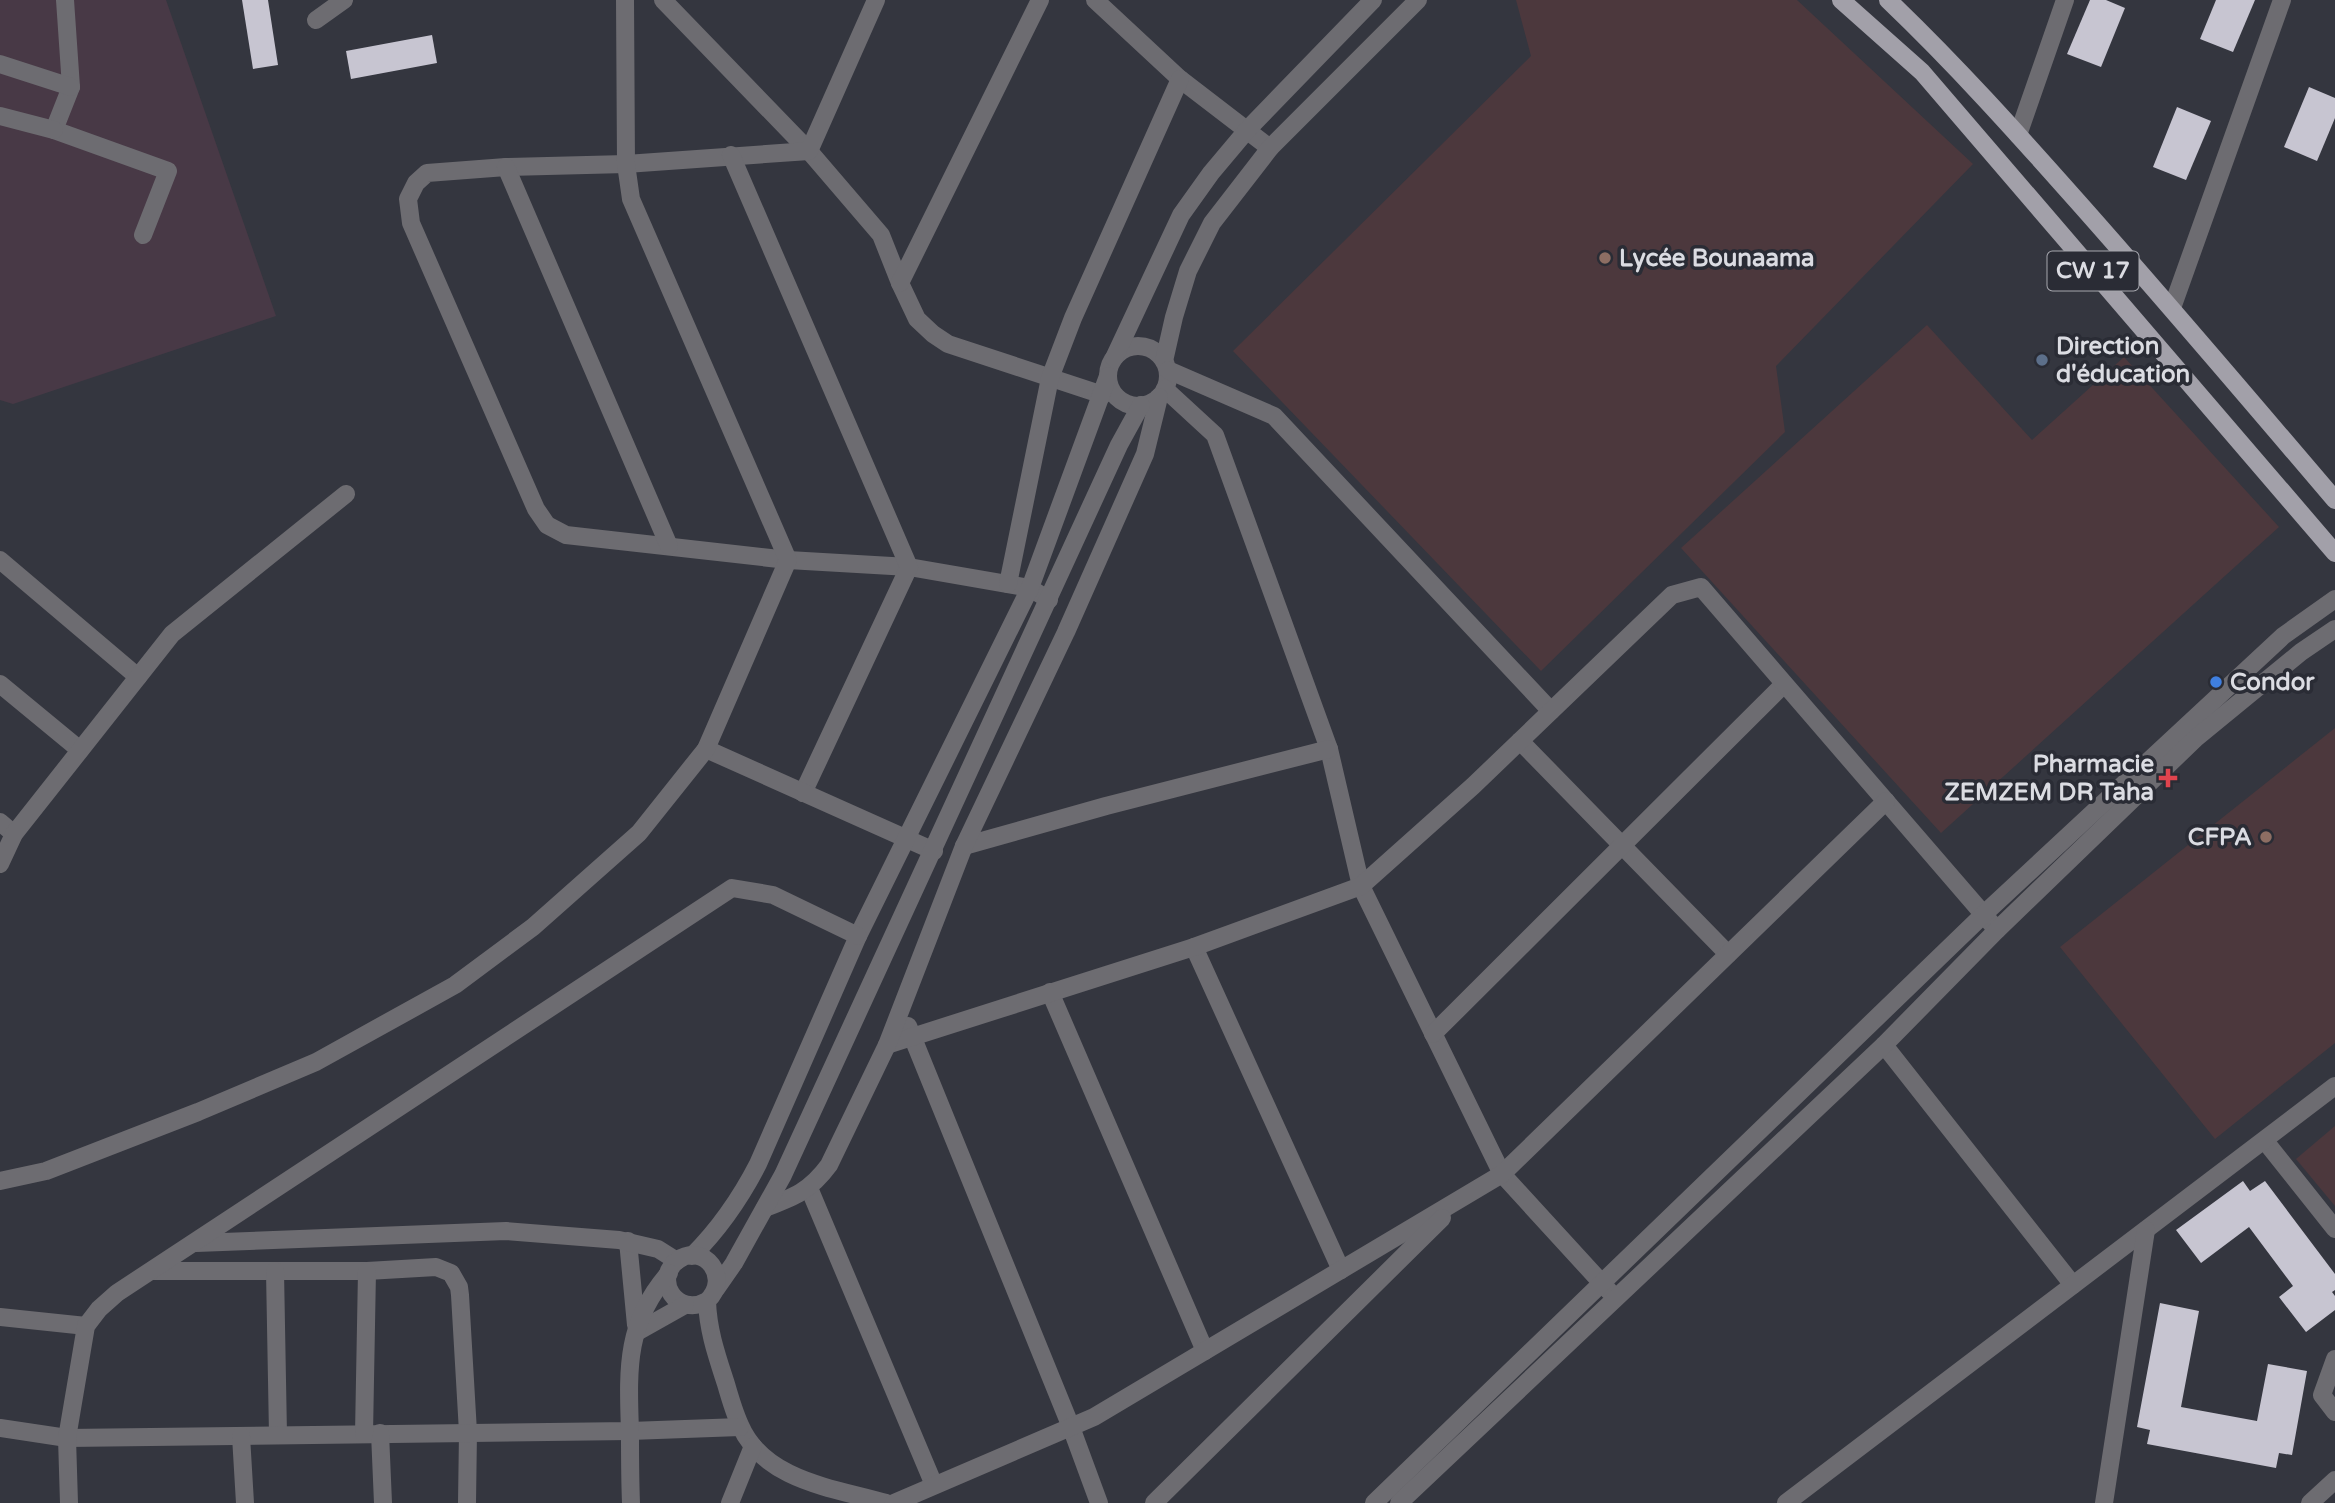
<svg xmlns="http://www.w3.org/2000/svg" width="2335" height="1503" viewBox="0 0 2335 1503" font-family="'Varela Round',sans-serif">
<rect width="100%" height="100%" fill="#34363f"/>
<g fill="#4c383d">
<path d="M1516,0H1797L1973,164L1776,366L1785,432L1541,671L1233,351L1531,56Z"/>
<path d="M1927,325L2032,440L2124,357L2279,527L1941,833L1681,548Z"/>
<path d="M2335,728V1043L2215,1139L2060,947Z"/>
<path d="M2335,1126V1206L2296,1159Z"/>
</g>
<path fill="#483946" d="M0,0H166L276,316L13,404L0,400Z"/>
<g fill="#c7c5d1">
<path d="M242,0H268L278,65L253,69Z"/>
<path d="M2090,0H2106L2125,8L2101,67L2067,54Z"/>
<path d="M2216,0H2255L2233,52L2200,39Z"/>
<path d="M432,35L437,63L351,79L346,51Z"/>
<path d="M2309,87L2335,98V118L2317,161L2284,147Z"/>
<path d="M2177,107L2211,121L2186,180L2153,167Z"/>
<path d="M2243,1181L2250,1191L2265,1181L2335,1274V1290L2332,1292L2335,1296V1310L2306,1332L2279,1297L2293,1286L2249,1227L2201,1263L2176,1230Z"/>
<path d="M2160,1303L2199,1311L2181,1407L2257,1421L2268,1364L2307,1371L2292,1455L2279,1453L2276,1468L2147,1444L2150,1430L2137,1427Z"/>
</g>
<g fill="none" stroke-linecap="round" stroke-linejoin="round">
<g stroke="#6d6c71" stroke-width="18">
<path d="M65,0L71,87L54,130L168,171L143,235"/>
<path d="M663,0L809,151L881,235L900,283L917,319L933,334L948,344L1103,395"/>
<path d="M876,0L809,151L626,164L506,167L427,173L416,183L408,199L411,223L536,509L547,525L566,535L788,560L909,567L1030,588L1049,600"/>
<path d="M1095,0L1180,79L1270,148"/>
<path d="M316,20L344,0"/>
<path d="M0,64L71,87"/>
<path d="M0,116L54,130"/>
<path d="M2018,135L2065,0"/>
<path d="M731,155L909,567L803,793"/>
<path d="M506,167L669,546"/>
<path d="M900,283L1040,0"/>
<path d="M2172,308L2282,0"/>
<circle cx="1138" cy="376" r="30"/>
<path d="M1114,358L1181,215L1211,173L1248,129L1373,0"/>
<path d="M1164,361L1174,317L1188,271L1212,223L1270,148L1418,0"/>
<path d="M1168,370L1274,416L1551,711"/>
<path d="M1165,389L1215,435L1329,749L1361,886L1502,1174L1609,1291"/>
<path d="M0,560L138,677"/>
<path d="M1008,584L1050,378L1073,318L1180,79"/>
<path d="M0,684L80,750"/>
<path d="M1520,741L1728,954"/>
<path d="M706,749L934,851"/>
<path d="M0,822L14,834"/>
<path d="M964,846L1106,806L1329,749"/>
<path d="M0,864L14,834L172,634L346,494"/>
<path d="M1194,947L1341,1270"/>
<path d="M1050,992L1205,1351"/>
<path d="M908,1026L1071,1427L1099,1503"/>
<path d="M1433,1034L1784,684"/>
<path d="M887,1045L1194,947L1361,886L1473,786L1672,595L1701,587L1997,930"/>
<path d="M1884,1045L2073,1285"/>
<path d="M2265,1141L2335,1229"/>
<path d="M0,1181L46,1171L198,1112L316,1062L455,985L533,927L639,833L706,749L788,560L631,199L626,164L625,0"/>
<path d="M809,1188L934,1485"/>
<path d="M765,1208C794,1197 810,1191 829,1165L887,1045L964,846L1066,632L1145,454L1159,397"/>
<path d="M628,1241L636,1325"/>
<path d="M196,1243L506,1231L619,1240L658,1249L677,1261"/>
<path d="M692,1256C720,1228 740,1199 758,1164L858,936L1030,588L1108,376"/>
<path d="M153,1271H367L436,1267L451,1273L459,1287L460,1295L468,1432L467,1503"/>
<path d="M275,1271L278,1435"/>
<path d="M716,1289L734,1263L783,1175L1119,445L1141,405"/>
<path d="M707,1301C677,1318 652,1279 678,1260C704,1242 732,1278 707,1301C708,1331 717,1356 726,1384C730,1398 734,1412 740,1425C764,1481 834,1488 886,1503"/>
<path d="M0,1317L86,1326"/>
<path d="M637,1332L685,1305"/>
<path d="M2335,1359L2322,1395L2335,1412"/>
<path d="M0,1428L67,1438L630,1431L740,1427"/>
<path d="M380,1433L383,1503"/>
<path d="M364,1434L367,1271"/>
<path d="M241,1436L245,1503"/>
<path d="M69,1503L67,1438L86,1326L99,1309L117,1293L732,888L773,895L858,936"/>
<path d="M631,1503C630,1479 630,1456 630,1432C628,1370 625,1323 669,1273"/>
<path d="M730,1503L753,1446"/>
<path d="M894,1503L1094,1417L1502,1174L1886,801"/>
<path d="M1154,1503L1442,1218"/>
<path d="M1374,1503L1984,914L2283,636L2335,599"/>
<path d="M1399,1503L1884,1045L1997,930L2196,738L2301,652L2335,629"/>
<path d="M1786,1503L2335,1086"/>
<path d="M2104,1503L2146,1230"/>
<path d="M2310,1503L2335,1480"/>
</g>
<g stroke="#a2a0a9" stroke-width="18">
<path d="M1841,0L1922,72L2335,553"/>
<path d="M1888,0C1955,64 2016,132 2078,202C2165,300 2250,400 2335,500"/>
</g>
</g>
<g fill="#8d6e63" stroke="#2a2c35" stroke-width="2.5">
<circle cx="1605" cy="258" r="7"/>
<circle cx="2266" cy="837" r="7"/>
</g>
<circle fill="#5c6f8a" stroke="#2a2c35" stroke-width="2.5" cx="2042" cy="360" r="7"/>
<circle fill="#3f7fe0" stroke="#2a2c35" stroke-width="2.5" cx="2216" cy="682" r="7"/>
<path fill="#e0444e" stroke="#2a2c35" stroke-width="2.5" d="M2164.5 767.5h7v7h7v7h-7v7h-7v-7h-7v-7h7z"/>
<g text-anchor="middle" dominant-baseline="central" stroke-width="7" stroke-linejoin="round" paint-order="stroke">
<rect fill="#2a2c35" stroke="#a6a7ae" stroke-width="2" x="2047.5" y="251.5" width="91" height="39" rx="5"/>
<g font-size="23" font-weight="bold" fill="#dbdce2">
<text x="2093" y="271">CW 17</text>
</g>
<g font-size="24" font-weight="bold" fill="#dbdce2" stroke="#2a2c35" text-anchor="start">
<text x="1619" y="258">Lycée Bounaama</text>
<text x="2056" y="346">Direction<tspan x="2056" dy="28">d'éducation</tspan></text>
<text x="2230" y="682">Condor</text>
<text x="2154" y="764" text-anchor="end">Pharmacie<tspan x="2154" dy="28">ZEMZEM DR Taha</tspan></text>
<text x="2252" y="837" text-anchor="end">CFPA</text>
</g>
</g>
</svg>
